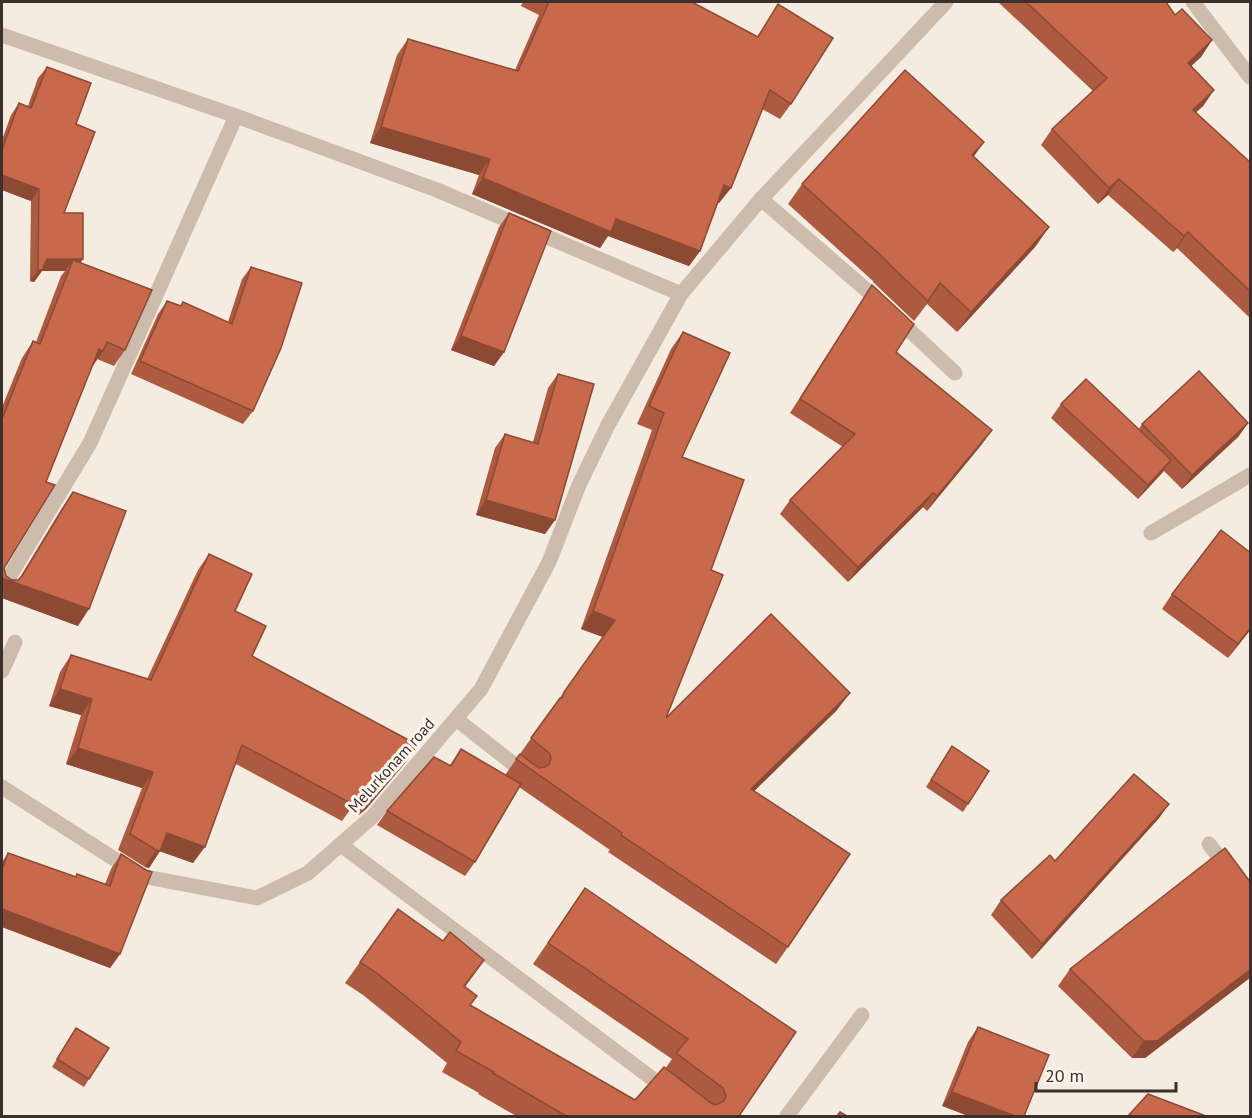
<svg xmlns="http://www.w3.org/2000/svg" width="1252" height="1118" viewBox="0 0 1252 1118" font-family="'PT Sans',sans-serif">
<rect width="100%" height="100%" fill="#f4ebe1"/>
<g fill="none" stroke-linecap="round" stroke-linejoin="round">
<g stroke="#cdbbac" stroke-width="15">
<path d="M2,671L15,642"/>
<path d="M456,719L529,776"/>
</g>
<g stroke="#cdbbac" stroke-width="15">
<path d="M1193,2L1250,77"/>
<path d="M2,35L236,116L437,190L681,294L761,199L946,2"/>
<path d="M761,199L870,293L955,373"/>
<path d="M1151,533L1250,475"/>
<path d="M2,586L3,587L90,443L236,116"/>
<path d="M2,787L141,876L257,898L308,873L373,816L481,689L549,562L579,485L608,425L681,294"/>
<path d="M1209,844L1250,899"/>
<path d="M341,845L702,1116"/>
<path d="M787,1116L862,1015"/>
</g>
</g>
<g fill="#ac5a40">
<path d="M523,2H692L757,37L778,4L791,104L780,119L762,109L731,188L719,203H718L700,251L689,266L608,236L600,248L472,194L479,175L370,143L397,55L408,39L515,70L539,15L521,6Z"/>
<path d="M998,2H1166L1175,15L1212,40L1201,57L1191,66L1214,90L1203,106L1195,113L1251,163V319L1177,248L1173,252L1108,195L1098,204L1041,145L1052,129L1093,91Z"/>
<path d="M47,67L76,124L64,213L80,263L125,350L114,366L97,359L92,367L4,568L6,576L12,580H18L19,579L62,508L73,492L78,626L2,598V407L22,358L33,341L36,342L61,276L65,271H42L34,282L30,281L31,201L2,190V140L11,115L19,103L28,106L38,78Z"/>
<path d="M973,157L1049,227L1035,247L957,332L927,304L914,321L873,282V281L788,204L802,184Z"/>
<path d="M509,213L504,352L494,366L451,350L499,227Z"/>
<path d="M251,267L253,411L243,424L131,374L158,314L167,301L180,306L183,302L228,322L242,279Z"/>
<path d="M872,285L896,352L992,430L982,444L927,511L923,507L848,582L780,514L790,500L843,447L790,413Z"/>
<path d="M683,332L682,457L711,570L666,718L837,710L754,791L788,947L776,964L608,852L610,850L519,787L475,862L465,876L377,825L387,811L450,765L461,749L505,775L603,637L581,629L652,430L637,424L671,349Z"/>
<path d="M558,374L555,520L545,534L476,515L495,448L505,434L533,442L548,388Z"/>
<path d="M1061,404L1139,429L1142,424L1248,423L1238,437L1182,489L1164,471L1138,499L1051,418Z"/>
<path d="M1251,553V629L1228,658L1162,609L1172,594Z"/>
<path d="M209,554L235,611L252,656L406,762L366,809L359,815L350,810L342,821L236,764L193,863L160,851L149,868L145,867L118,850L142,788L66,764L81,715L49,706L60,672L71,655L147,679L198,570Z"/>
<path d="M947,754L968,804L963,812L926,787Z"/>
<path d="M1169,804L1159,818L1032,959L991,915L1001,900L1055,861Z"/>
<path d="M8,853L75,877L77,874L105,884L111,869L121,854L120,954L110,968L2,927V862Z"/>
<path d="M1251,883V977L1145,1058H1132L1058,986L1070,969Z"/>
<path d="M585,888L796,1032L739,1116H516L478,1094L479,1093L442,1072L447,1063L363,995L345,983L398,909L443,941L484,960L465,987L470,1005L635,1100L665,1069L672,1059L533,964Z"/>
<path d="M978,1027L1049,1055L942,1106L968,1042Z"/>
<path d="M71,1036L89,1079L84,1087L52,1067Z"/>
</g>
<g fill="#8c4a34">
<path d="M1212,40L1201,57L1177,79L1188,63Z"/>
<path d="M1214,90L1203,106L1181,126L1193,110Z"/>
<path d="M381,127L490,159L479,175L370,143Z"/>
<path d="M984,142L970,162L972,155Z"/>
<path d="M2,175L39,189L31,201L2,190Z"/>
<path d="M483,178L616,219L700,251L689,266L608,236L600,248L472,194Z"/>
<path d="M1119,179L1108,195L1098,204L1109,188Z"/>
<path d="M724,185L731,188L719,203L713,201Z"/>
<path d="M1049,227L1035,247L957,332L971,312Z"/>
<path d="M1188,232L1177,248L1173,252L1184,236Z"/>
<path d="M47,259H83L75,271L73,260L65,271H42L34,282L30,281Z"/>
<path d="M461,336L504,352L494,366L451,350Z"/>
<path d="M99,349L103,351L92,367Z"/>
<path d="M1248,423L1238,437L1182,489L1192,475Z"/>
<path d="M992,430L982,444L927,511L937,496Z"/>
<path d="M1171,460L1161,474L1138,499L1148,485Z"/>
<path d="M933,493L923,507L848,582L858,567Z"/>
<path d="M486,500L555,520L545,534L476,515Z"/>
<path d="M2,578L89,609L78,626L2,598Z"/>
<path d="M593,611L615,620L603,637L581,629Z"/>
<path d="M1251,627V629L1228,658L1238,644Z"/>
<path d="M60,689L92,699L81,715L49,706Z"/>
<path d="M850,693L837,710L739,806L751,789Z"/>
<path d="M418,745L406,762L366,809L359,815L371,799Z"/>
<path d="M78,748L153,772L142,788L66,764Z"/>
<path d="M1169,804L1159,818L1032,959L1042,944Z"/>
<path d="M167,833L205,847L193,863L156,850Z"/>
<path d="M156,850L160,851L149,868L145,867Z"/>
<path d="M2,909L120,954L110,968L2,927Z"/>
<path d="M484,960L469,981L449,1006L464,986Z"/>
<path d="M1251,969V977L1145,1058H1132L1144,1041Z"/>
<path d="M952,1092L1015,1116H968L942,1106Z"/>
</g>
<g fill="#c8694b" stroke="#8c4a34" stroke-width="1.5">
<path d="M549,2H692L758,37L778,4L833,38L791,104L770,90L731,188L724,185L700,251L616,219L611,232L483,178L490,159L381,127L408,39L518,71Z"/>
<path d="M1026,2H1166L1175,15L1182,9L1212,40L1188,63L1214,90L1193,110L1251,163V292L1188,232L1184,236L1119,179L1109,188L1052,129L1107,78Z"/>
<path d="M47,67L91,83L76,124L95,132L64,213H83V259H47L42,270H38L39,189L2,175V150L19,103L31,108Z"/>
<path d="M905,70L984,142L972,155L1049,227L971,312L940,283L928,301L887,262V261L802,184Z"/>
<path d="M509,213L551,231L504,352L461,336Z"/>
<path d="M73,260L152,290L125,350L107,342L103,351L99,349L46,482L55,485L4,568L6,576L12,580H18L22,576L73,492L126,511L89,609L2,578V419L33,341L40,344Z"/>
<path d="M251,267L302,283L281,348L253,411L140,361L167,301L181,306L183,302L232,324Z"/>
<path d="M872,285L914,324L896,352L992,430L937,496L933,493L858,567L790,500L855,434L800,399Z"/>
<path d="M683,332L730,353L682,457L744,480L711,570L723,575L666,718L771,614L850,693L751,789L850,854L788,947L621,835L622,833L516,759L520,754L539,768L545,767L549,764L551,759L550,754L531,738L560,698H562L564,692L615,620L593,611L664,413L649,406Z"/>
<path d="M1199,371L1248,423L1192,475L1142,424Z"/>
<path d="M558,374L594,384L555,520L486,500L505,434L538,444Z"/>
<path d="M1086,379L1171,460L1148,485L1061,404Z"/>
<path d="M1221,530L1251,553V627L1238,644L1172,594Z"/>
<path d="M209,554L252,574L235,611L266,626L252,656L418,745L377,793L371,799L360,793L354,805L242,745L205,847L167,833L160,851L156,850L130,834L153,772L78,748L92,699L60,689L71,655L151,680Z"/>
<path d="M952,746L989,771L968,804L931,780Z"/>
<path d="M461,749L521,784L475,862L387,811L434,757L451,766Z"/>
<path d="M1134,774L1169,804L1042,944L1001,900L1050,855L1055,861Z"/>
<path d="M1225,848L1251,883V969L1157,1041H1144L1070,969Z"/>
<path d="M8,853L76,877L77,874L110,886L121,854L146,870L152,872L120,954L2,909V870Z"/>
<path d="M585,888L796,1032L739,1116H566L493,1073L494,1072L456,1051L461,1042L378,974L360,962L398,909L443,941L450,932L484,960L464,986L477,996L470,1005L635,1100L664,1067L711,1103L716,1105L724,1101L726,1096L723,1088L676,1053L688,1039L548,943Z"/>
<path d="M978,1027L1049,1055L1024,1116H1015L952,1092Z"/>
<path d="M76,1028L109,1048L89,1079L57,1059Z"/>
<path d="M1148,1094L1206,1116H1128Z"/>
<path d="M840,1112L847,1116H837Z"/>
</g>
<g text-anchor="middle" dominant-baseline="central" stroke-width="6" stroke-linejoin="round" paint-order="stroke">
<g font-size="16" fill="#3b302b" stroke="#fbf5ee">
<text transform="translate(391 765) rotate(-48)">Melurkonam road</text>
</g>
</g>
<rect width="1252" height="1118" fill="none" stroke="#3b302b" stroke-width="6"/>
<path d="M1036 1082v9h140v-9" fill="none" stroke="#3b302b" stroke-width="3"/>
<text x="1045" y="1082" font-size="18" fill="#3b302b" stroke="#fbf5ee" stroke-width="4.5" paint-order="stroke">20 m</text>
</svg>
